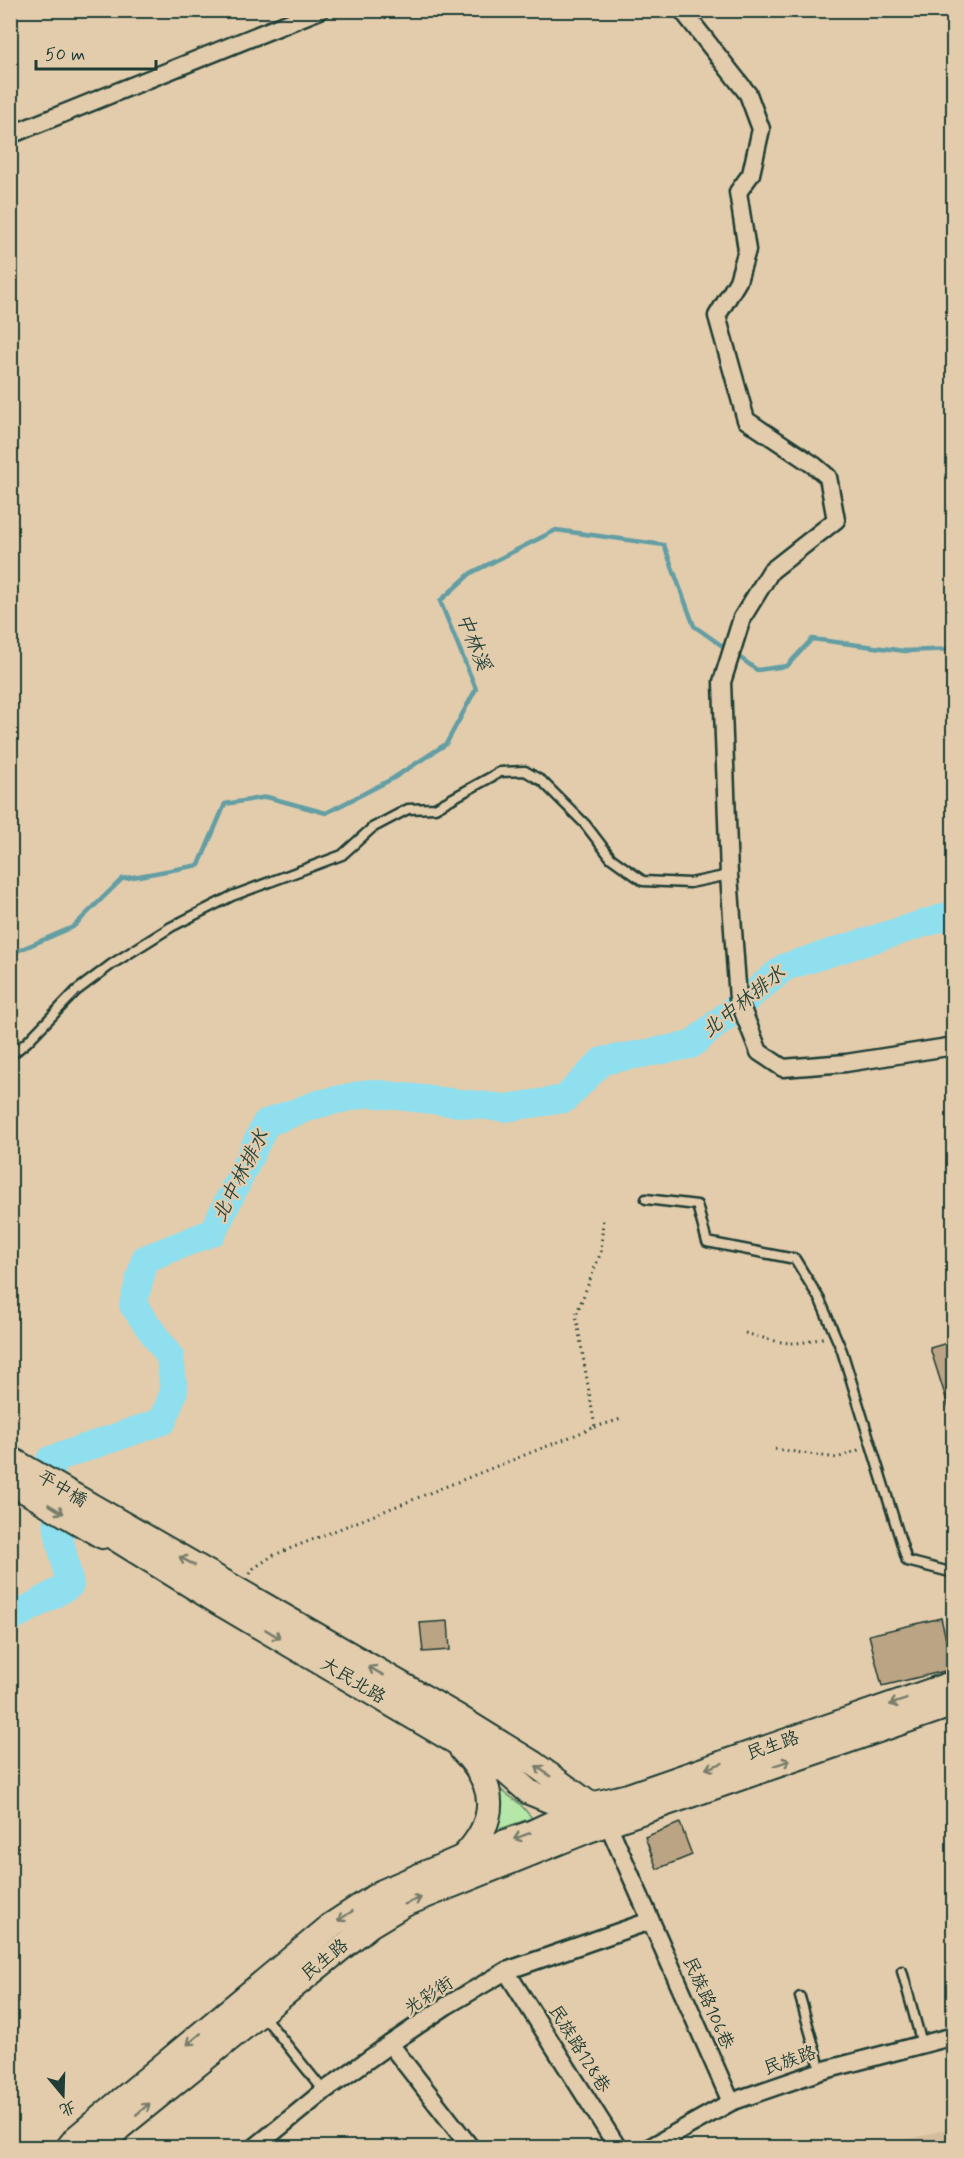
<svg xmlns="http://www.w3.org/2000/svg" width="964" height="2158" viewBox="0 0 964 2158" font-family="Mynerve,'LXGW WenKai TC',sans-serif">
<rect width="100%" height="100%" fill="#e3ccac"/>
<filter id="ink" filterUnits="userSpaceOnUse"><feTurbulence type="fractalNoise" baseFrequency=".0167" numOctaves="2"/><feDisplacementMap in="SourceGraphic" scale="12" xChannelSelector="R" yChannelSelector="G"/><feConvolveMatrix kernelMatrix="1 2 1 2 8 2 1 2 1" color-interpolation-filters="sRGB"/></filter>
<g filter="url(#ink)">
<path fill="#d3bd9e" d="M953,2127V2147H883Z"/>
<path fill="#b4e7a8" stroke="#6a926e" stroke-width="1.5" d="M493,1784L520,1804L532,1818L494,1831Z"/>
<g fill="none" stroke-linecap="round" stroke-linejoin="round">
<g stroke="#639ea4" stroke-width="4.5">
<path d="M735,654L757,670L787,666L812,639L905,651L954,649"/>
<path d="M10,956L15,952L73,927L122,879L199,865L225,804L267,797L326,813L392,779L446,744L476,689L440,601L471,573L556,530L664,545L694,626L728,650"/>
</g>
<path stroke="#90dfee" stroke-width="28" d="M10,1619L70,1585L58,1531L50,1460L163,1421L174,1391L170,1357L133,1305L145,1259L213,1232L266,1123L318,1104L369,1093L505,1108L565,1099L602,1061L691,1045L785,967L954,914"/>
</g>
<g fill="#bba483" stroke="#1f3d34" stroke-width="1.5">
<path d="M954,1341V1413L951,1414L930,1348Z"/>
<path d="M941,1618L953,1669L882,1686L869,1635Z"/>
<path d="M448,1621L450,1650L423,1652L420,1623Z"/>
<path d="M680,1823L692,1855L657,1869L645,1837Z"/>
</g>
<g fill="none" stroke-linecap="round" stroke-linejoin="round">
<g stroke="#1f3d34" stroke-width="13">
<g id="lane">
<path d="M10,1056L27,1042L76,991L112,964L171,927L232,896L342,855L372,828L408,809L435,808L500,772L525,771L542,781L585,824L611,858L643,881L690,883L729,875"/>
<path d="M646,1199L697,1205L707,1242L795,1259L820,1300L842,1351L907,1561L954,1573"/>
<path d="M902,1971L922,2044"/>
<path d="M800,1997L821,2071"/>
<path d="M262,2014L324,2091"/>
</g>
</g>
<g stroke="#1f3d34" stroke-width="21">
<g id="street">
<path d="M682,10L748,94L761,129L751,174L738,192L747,250L738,281L717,316L746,420L815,466L828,477L836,520L771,571L742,618L722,682L729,875L738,999L759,1052L783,1068L846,1063L954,1046"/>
<path d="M10,135L320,10"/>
<path d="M608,1824L731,2102"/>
<path d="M506,1971L618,2148"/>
<path d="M390,2044L471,2148"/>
<path d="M254,2148L324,2091L390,2044L446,2006L506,1971L650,1921"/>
<path d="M649,2148L731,2102L821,2071L954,2036"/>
</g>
</g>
<g stroke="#1f3d34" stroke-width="28">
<g id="secondary">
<path d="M10,1459L458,1717L534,1764L591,1805L598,1813"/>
<path d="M10,1482L102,1536L107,1533L223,1605L505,1771L529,1792L583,1814"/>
<path d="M462,1750C498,1786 498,1821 463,1857"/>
<path d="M68,2148L76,2138L333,1924L382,1892L461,1858L531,1833L591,1805L628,1796L954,1683"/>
<path d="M99,2148L120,2127L370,1925L405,1904L586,1831L954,1704"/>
</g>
</g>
<g stroke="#1f3d34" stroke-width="3" stroke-dasharray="1.5 4.5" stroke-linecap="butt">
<path d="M745,1333C779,1342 791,1348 825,1337"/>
<path d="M595,1427L621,1419"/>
<path d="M775,1449L837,1458L861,1449"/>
<path d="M250,1574L254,1568L274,1555L595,1427L576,1315L601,1252L603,1218"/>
</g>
<use href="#lane" stroke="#e3ccac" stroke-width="8"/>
<use href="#street" stroke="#e3ccac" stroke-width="16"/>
<use href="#secondary" stroke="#e3ccac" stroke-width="24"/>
</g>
<defs><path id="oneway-shaft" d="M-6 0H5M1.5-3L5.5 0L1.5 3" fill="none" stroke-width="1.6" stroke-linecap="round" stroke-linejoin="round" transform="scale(1.5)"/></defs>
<g stroke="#777d6a">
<use href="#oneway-shaft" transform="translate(56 1509) rotate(31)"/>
<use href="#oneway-shaft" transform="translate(187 1561) rotate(-151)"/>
<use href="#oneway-shaft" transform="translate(273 1634) rotate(31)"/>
<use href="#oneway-shaft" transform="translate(376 1671) rotate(-151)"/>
<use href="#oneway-shaft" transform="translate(898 1702) rotate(161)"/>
<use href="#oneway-shaft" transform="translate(782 1763) rotate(-19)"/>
<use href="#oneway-shaft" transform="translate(714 1766) rotate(161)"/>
<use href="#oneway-shaft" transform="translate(543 1771) rotate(-144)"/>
<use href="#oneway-shaft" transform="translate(522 1836) rotate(160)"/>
<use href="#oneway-shaft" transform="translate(413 1901) rotate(-22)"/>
<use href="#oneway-shaft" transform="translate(345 1916) rotate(147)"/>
<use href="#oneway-shaft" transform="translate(194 2039) rotate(140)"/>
<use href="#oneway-shaft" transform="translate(143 2109) rotate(-40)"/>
</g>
</g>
<g text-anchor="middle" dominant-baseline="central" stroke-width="4.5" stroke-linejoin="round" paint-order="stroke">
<g font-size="18" fill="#1f3d34" stroke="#e3ccac">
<text transform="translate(62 1489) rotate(31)">平中橋</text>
<text transform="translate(353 1681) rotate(31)">大民北路</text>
<text transform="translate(773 1746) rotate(-19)">民生路</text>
<text transform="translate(325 1960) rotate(-39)">民生路</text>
<text transform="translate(429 1996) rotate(-33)">光彩街</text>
<text transform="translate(708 2003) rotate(66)">民族路106巷</text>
<text transform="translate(579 2049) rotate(58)">民族路128巷</text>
<text transform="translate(790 2061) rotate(-19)">民族路</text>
</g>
<g font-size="20" font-style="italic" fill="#25453d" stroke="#e3ccac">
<text transform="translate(473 642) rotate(68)">中林溪</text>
<text transform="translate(744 1002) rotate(-39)">北中林排水</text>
<text transform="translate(241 1176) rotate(-63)">北中林排水</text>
</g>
</g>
<rect width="964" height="2158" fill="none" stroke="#e3ccac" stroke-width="36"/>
<rect x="18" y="18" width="928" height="2122" fill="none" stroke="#1f3d34" stroke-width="2" filter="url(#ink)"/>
<g transform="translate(63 2095) rotate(161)" stroke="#e3ccac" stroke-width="4.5" paint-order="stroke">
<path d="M0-4.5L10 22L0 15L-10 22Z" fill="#1f3d34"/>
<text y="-9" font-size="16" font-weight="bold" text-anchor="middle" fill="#1f3d34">北</text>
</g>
<path d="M36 60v9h120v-9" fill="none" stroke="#1f3d34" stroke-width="3"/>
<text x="45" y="60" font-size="18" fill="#1f3d34" stroke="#e3ccac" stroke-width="4.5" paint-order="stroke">50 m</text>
</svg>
